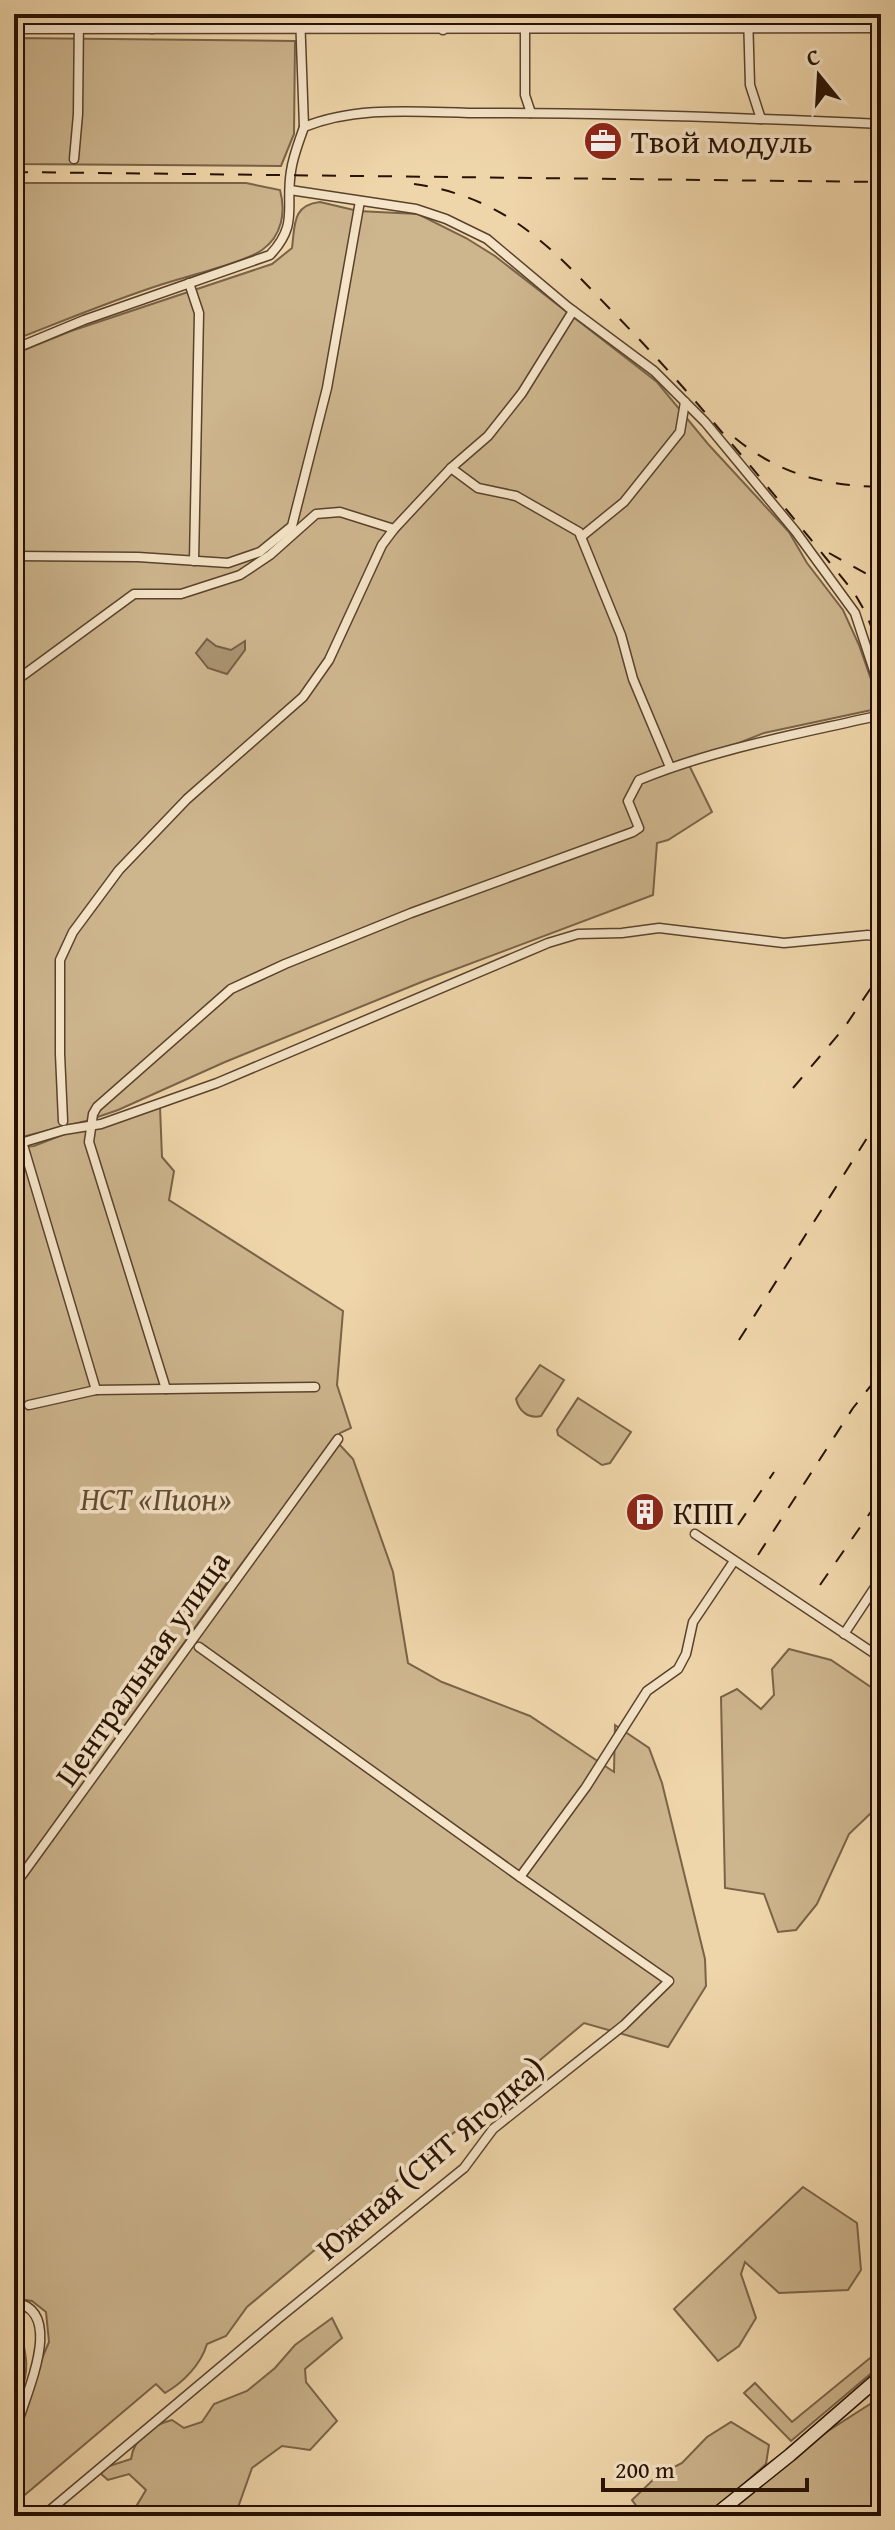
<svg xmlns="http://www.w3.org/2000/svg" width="895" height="2530" viewBox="0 0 895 2530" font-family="'Gentium Book Plus',serif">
<rect width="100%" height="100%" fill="#efd6aa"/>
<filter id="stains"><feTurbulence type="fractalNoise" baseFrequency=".0025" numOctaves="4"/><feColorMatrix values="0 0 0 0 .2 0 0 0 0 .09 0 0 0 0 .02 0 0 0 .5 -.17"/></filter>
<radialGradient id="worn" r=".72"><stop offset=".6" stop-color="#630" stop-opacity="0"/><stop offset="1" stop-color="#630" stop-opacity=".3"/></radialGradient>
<g fill="#cdb58d" stroke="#7a6348" stroke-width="2">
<path d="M14,38L295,41L294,134L281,166L14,164Z"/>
<path d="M14,183H246L280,190C286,212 282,236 262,250C243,263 187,276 163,284C113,300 63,321 14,340Z"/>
<path d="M320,202L358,211L418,214L466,238L495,256L657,382L708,444L789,532L807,563L843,610L859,645L881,708L764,733L688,763L712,812L668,840L657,843L653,895L424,981L225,1062L118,1110L86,1121L14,1139V354L71,331L272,264L292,248C295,225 292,205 320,202Z"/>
<path d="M160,1107L162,1157L174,1171L169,1200L343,1311L337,1385L351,1428L340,1433L224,1587L14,1879V1148L34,1146L80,1128Z"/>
<path d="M540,1365L564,1380L541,1416C528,1419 519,1411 516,1399Z"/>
<path d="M578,1398L631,1432L610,1463L602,1465L558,1435L557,1430Z"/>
<path d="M338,1443L353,1459L393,1572L408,1663L442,1682L530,1716L614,1772L615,1725L649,1748L662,1783L705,1959L706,1986L668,2047L584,2023L247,2307L226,2336L207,2344C201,2364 184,2382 165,2393L156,2384L14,2504V2424L49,2342L46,2312L32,2301L14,2298V1893Z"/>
<path d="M789,1649L831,1660L881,1694V1817L872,1812L849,1834L817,1904L796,1930L778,1932L764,1894L725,1888L721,1697L737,1689L761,1709L774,1695L772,1669Z"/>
<path d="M803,2187L857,2223L861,2270L848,2290L779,2293L745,2262L741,2274L756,2318L739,2346L718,2361L674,2309Z"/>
<path d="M14,2307L22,2308C14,2337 24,2334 26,2359C28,2378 19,2399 14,2417Z"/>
<path d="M332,2318L342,2338L305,2369L306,2382L337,2421L310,2450L282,2446L252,2468L235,2516H140L137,2505L146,2490L129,2474L108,2480L101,2474L106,2467L131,2459C134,2437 152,2425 172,2420L184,2428L202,2422L214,2404L247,2391L275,2368L295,2345Z"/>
<path d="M881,2349V2365L791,2441L744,2393L755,2383L792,2422Z"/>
<path d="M881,2397V2516H715L708,2512L703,2516H644L632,2500L657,2476L682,2463L707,2437L731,2422L769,2445L766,2464L742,2486Z"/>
</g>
<path fill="#ab9371" stroke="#765f45" stroke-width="2" d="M207,639L216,646L231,650L245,641V650L227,674L208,668L196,653Z"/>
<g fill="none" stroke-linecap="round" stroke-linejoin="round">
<g stroke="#59422c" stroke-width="11">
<g id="minor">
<path d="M300,14L304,127"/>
<path d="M443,14V30"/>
<path d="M525,14V95L531,113"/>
<path d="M748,14L750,85L761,119"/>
<path d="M14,29L881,28"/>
<path d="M152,29V14"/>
<path d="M74,159L78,114L79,14"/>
<path d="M290,190L416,209L446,219L487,239L568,307L654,371L705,422L796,532L855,613L881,692"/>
<path d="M189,283L199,313L194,561"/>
<path d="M14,349L84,320L270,255C299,224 285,208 291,171C293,156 299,142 304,127C360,104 426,113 485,113C617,113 749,118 881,124"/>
<path d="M451,468L478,488L516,496L579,532L621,635L633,679L670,767"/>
<path d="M581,537L624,502L680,432L685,402"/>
<path d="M14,556L138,557L228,563L260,552L292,526L327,388L360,201"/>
<path d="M14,682L134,594H181L240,575L270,555L316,514L340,512L394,529"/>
<path d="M63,1121L60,1054V960L73,932L119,870L187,799L303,697L329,660L382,545L394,529L451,468L488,436L522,393L573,311"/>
<path d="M14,1145L64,1130L101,1124L217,1083L548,943L578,934L622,933L659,928L784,943L868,935L881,938"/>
<path d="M23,1145L96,1390"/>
<path d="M166,1389L89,1142L93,1114L97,1107L231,989L285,964L411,913L633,832L639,828L628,801L639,780C717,748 799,734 881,715"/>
<path d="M29,1405L96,1390L315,1387"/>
<path d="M695,1534L881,1658"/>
<path d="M844,1634L881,1578"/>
<path d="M520,1877L586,1787L647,1691L678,1669L686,1654L693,1622L734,1561"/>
<path d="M14,1886L338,1439"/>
<path d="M14,2302C70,2312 20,2403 14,2437"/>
<path d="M43,2516L279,2318L464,2168L493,2129L624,2025L669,1981L520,1877L199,1647"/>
</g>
</g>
<g stroke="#271102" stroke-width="15">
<path id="secondary" d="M714,2516L790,2455L881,2376"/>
</g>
<use href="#minor" stroke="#f5e4c8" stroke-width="8"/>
<use href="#secondary" stroke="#f5e4c8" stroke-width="12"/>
<g stroke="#271102" stroke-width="2" stroke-dasharray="14 14" stroke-linecap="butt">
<path d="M14,172L881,182"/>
<path d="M414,184C445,188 478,199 506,216C546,240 577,275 610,309C697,397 774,495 853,591L866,613L881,652"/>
<path d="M735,438C779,474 825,486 881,487"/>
<path d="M829,553L881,582"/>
<path d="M793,1088L844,1028L881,973"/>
<path d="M739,1340L881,1116"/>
<path d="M738,1525L774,1472"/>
<path d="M758,1555L853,1408L881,1373"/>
<path d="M820,1585L881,1497"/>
</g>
</g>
<defs>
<g id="office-disc" transform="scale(2)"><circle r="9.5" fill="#8f2418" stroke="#f5e4c8"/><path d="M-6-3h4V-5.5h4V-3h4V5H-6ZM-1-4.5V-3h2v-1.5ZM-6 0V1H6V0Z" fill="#fff"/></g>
<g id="building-disc" transform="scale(2)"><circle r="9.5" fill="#8f2418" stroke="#f5e4c8"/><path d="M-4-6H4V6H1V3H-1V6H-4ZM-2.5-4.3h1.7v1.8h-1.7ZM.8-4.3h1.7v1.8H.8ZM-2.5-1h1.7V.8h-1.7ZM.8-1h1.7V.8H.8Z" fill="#fff"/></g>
</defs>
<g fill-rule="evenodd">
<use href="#office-disc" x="603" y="141"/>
<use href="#building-disc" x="645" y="1512"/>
</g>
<g text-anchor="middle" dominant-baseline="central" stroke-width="7" stroke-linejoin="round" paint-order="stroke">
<g font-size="32" fill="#271102" stroke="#f5e4c8" text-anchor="start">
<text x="631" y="141">Твой модуль</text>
<text x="673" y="1512">КПП</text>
</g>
<g font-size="32" font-style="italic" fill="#614a33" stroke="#f5e4c8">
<text x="156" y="1498">НСТ «Пион»</text>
</g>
<g font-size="32" fill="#271102" stroke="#f5e4c8">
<text transform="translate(142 1668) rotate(-55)">Центральная улица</text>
<text transform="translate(430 2158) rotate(-41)">Южная (СНТ Ягодка)</text>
</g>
</g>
<rect width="895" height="2530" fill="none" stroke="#efd6aa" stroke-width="48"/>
<rect x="16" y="16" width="863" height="2498" fill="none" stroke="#271102" stroke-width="4"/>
<rect x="24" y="24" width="847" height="2482" fill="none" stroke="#271102" stroke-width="2"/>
<g transform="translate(819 76) rotate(342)" stroke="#f5e4c8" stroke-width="6" paint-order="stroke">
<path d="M0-6L14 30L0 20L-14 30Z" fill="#271102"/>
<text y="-12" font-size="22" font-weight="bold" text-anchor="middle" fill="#271102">С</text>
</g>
<path d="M603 2478v12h204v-12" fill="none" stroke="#271102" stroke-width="4"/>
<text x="615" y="2478" font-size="24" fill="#271102" stroke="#f5e4c8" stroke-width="6" paint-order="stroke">200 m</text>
<rect width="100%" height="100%" filter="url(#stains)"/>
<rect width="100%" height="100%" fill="url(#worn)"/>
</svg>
